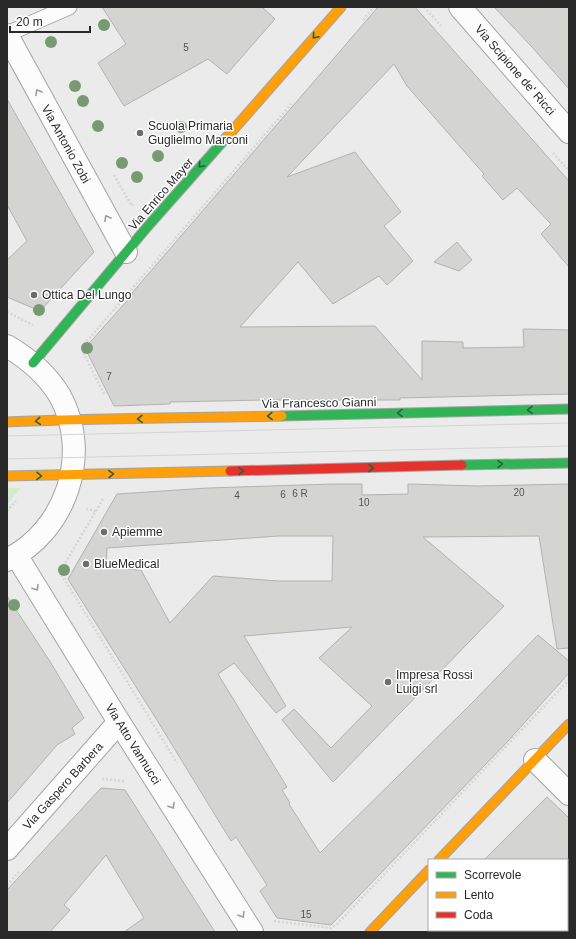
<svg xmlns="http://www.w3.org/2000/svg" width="576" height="939" viewBox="0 0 576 939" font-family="Helvetica,sans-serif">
<rect width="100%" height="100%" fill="#eaebea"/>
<path fill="#d3ecce" d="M7,488H21L7,504Z"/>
<g fill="#d4d4d3" stroke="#b1b2b1" fill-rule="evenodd">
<path d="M102,7H262L275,19L227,74L208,59L124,106L98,63L126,44Z"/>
<path d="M378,7H415L569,181V267L541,234L551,224L517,188L503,200L482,176L484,174L407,86L394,64L287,177L355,152L401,212L384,226L413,261L387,285L379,276L333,304L298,262L240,327L375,326L422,380V341L463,342V348L524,347L523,329L569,330V394L400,398V400H265L170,402V404L114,406L85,348L133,294L132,293Z"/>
<path d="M494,7H569V89L532,47Z"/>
<path d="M7,99L94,252L40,311L7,297V260L27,241L7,205Z"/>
<path d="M457,242L472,260L459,271L434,262Z"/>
<path d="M333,484H362V495L408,494V484L478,486L569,484V648L557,649L539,536L423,537L504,606L333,782L282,720L294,709L331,748L372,706L319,658L352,627L244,636L286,706L276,713L234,663L218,674L287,787L282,790L290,803L289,804L320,853L472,703L538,635L569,661V673L509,740L331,925L277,918L260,891L267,885L236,837L231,841L155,717L68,579L117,494L208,488ZM279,536H333L332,581H278L213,576L170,623L141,570L106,568L107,548Z"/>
<path d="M7,596L49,660L84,718L72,728L75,734L57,745L7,803Z"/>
<path d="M101,788L125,790L215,932H124L144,918L106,855L64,905L70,910L50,932H7V890Z"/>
<path d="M547,797L569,818V860H484Z"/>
</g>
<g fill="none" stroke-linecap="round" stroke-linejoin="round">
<g stroke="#a3a4a3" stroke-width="17">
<path id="lane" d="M7,34L69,7"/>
</g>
<g stroke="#a3a4a3" stroke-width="24">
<g id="street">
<path d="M460,7L569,132"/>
<path d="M7,35L126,252"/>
<path d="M7,346C29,359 47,374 60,396C92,454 66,531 7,560"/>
<path d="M16,555L119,722L252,932"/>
<path d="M535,760L569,794"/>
<path d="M7,849L119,722"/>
</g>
</g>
<g stroke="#a3a4a3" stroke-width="11">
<g id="fast">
<path d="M33,363L148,226L226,138"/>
<path d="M282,416L569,409"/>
<path d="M462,465L569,463"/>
</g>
</g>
<g stroke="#a3a4a3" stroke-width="11">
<g id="slow">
<path d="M226,138L341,7"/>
<path d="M7,422C99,418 190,418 282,416"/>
<path d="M7,476L230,471"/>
<path d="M439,860L569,724"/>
<path d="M370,932L429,870"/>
</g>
</g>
<g stroke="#a3a4a3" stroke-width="11">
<path id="jam" d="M230,471L462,465"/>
</g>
<g stroke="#d5d6d5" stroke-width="2.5" stroke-dasharray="2 2" stroke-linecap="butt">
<path d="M424,7L441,26"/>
<path d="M363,20L374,7"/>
<path d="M553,153L569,171"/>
<path d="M114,175L132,206L133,204"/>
<path d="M7,312L33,325"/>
<path d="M104,394L81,348L292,103"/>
<path d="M103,499L60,572L177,763"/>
<path d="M86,509L96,511"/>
<path d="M7,511L16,501"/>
<path d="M7,602L14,601"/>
<path d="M102,779L126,781"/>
<path d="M7,885L19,872"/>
<path d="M274,921L331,928L337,924L569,680"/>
</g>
<use href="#lane" stroke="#fcfcfc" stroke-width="15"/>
<use href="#street" stroke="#fcfcfc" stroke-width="22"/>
<use href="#fast" stroke="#30b455" stroke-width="9"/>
<use href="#slow" stroke="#ff9f0a" stroke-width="9"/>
<use href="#jam" stroke="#e5322d" stroke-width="9"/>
<g stroke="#d2d3d2" stroke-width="1">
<path d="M7,436L569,423"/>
<path d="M7,459L569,446"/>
</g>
</g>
<g fill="#789a72">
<circle cx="104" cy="25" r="6"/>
<circle cx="51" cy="42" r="6"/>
<circle cx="75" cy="86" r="6"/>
<circle cx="83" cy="101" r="6"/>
<circle cx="98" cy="126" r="6"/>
<circle cx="181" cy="127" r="6"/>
<circle cx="158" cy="156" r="6"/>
<circle cx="122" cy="163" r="6"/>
<circle cx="137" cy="177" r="6"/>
<circle cx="39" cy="310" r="6"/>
<circle cx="87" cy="348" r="6"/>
<circle cx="64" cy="570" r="6"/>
<circle cx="14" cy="605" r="6"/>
</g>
<defs><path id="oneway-chevron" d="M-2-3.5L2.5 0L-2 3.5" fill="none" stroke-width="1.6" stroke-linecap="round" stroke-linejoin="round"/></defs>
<g stroke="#2b613a">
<use href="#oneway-chevron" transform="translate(315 36) rotate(131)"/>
<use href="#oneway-chevron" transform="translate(201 165) rotate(131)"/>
<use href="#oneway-chevron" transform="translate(530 410) rotate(179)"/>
<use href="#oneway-chevron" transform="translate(400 413) rotate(179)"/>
<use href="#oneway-chevron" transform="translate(270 416) rotate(179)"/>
<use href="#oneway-chevron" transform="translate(140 419) rotate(179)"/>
<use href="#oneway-chevron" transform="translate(38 421) rotate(175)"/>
<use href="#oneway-chevron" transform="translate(500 464) rotate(-1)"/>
<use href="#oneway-chevron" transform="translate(371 468) rotate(-1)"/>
<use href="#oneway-chevron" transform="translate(241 471) rotate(-1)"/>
<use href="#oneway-chevron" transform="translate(111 474) rotate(-2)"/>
<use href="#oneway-chevron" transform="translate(39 476) rotate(1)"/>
</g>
<g stroke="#9d9d9d">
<use href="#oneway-chevron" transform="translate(38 92) rotate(-119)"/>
<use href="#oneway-chevron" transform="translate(107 218) rotate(-119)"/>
<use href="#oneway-chevron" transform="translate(36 588) rotate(58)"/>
<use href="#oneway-chevron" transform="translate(172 806) rotate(58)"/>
<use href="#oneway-chevron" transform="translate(242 915) rotate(58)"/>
</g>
<g fill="#6c6d6c" stroke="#fff" stroke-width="1.5">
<circle cx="140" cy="133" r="4"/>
<circle cx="34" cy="295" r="4"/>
<circle cx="104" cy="532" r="4"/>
<circle cx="86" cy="564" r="4"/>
<circle cx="388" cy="682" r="4"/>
</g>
<g text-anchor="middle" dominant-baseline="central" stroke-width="3" stroke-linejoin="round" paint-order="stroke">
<g font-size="10" fill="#545554">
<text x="186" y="47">5</text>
<text x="109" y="376">7</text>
<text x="519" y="492">20</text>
<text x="300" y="493">6 R</text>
<text x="283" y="494">6</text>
<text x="237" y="495">4</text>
<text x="364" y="502">10</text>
<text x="306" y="914">15</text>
</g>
<g font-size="12" fill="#282928" stroke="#fff">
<text transform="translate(515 70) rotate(49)">Via Scipione de' Ricci</text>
<text transform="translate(66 144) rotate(61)">Via Antonio Zobi</text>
<text transform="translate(161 194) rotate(-49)">Via Enrico Mayer</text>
<text transform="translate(319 403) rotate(-1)">Via Francesco Gianni</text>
<text transform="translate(133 744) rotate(58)">Via Atto Vannucci</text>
<text transform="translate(63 786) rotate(-48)">Via Gaspero Barbera</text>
</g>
<g font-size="12" fill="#282928" stroke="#fff" text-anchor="start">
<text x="148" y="126">Scuola Primaria<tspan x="148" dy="14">Guglielmo Marconi</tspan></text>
<text x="42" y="295">Ottica Del Lungo</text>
<text x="112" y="532">Apiemme</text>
<text x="94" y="564">BlueMedical</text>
<text x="396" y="675">Impresa Rossi<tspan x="396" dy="14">Luigi srl</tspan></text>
</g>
</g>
<rect width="576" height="939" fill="none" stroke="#282928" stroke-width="16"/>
<rect x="428" y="859" width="140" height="72" fill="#ffffff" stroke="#a9a9a9"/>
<rect x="436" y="872" width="20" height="6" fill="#30b455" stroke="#a9a9a9"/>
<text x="464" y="879" font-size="12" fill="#282928">Scorrevole</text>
<rect x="436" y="892" width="20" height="6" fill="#ff9f0a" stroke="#a9a9a9"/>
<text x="464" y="899" font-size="12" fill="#282928">Lento</text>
<rect x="436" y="912" width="20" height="6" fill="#e5322d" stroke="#a9a9a9"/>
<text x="464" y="919" font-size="12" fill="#282928">Coda</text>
<path d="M10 26v6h80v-6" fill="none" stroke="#282928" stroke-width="2"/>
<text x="16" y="26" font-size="12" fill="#282928" stroke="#ffffff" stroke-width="3" paint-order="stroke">20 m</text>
</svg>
